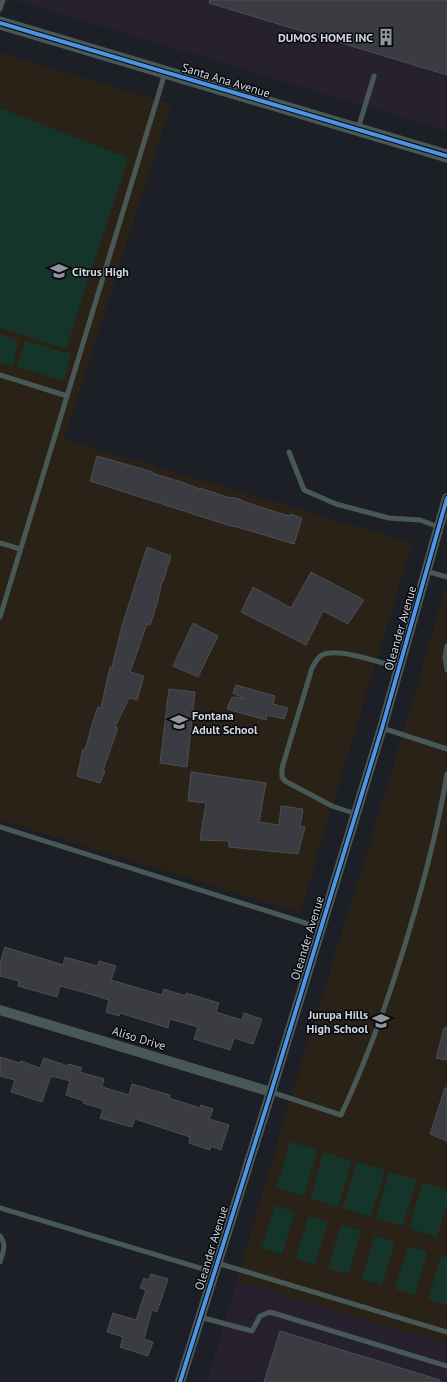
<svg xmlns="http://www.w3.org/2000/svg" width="447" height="1382" viewBox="0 0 447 1382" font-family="'PT Sans',sans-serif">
<rect width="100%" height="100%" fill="#1d1f27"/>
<g fill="#27212f">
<path d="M15,0H447V131Z"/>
<path d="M237,1281L447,1344V1382H207Z"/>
</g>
<g fill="#2b2217">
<path d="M0,53L171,104L64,439L412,543L300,913L0,820Z"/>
<path d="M447,583V1344L237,1281L287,1109L388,784Z"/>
</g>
<g fill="#15352a">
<path d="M0,108L128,158L66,349L0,328Z"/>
<path d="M0,334L18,341L13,367L0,363Z"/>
<path d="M25,341L71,354L64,381L17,367Z"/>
<path d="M290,1142L318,1150L304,1196L276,1188Z"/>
<path d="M324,1152L352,1161L338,1207L310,1198Z"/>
<path d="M357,1162L385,1170L371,1217L343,1208Z"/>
<path d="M389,1172L417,1180L403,1226L376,1218Z"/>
<path d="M423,1182L447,1190V1204L437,1237L409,1228Z"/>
<path d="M275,1206L295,1212L282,1254L262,1248Z"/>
<path d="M308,1216L328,1222L315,1265L296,1259Z"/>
<path d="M341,1225L361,1231L348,1274L328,1268Z"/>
<path d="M375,1236L395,1242L382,1285L362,1279Z"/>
<path d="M408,1246L427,1252L415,1295L395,1289Z"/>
<path d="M441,1256L447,1258V1305L428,1299Z"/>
</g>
<g fill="#3a3c42" stroke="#4c4e55">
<path d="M210,0H447V75L209,3Z"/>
<path d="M97,456L153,472L152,473L181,482L200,489V488L230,498L231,497L242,500V501L289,516L290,514L302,518L294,544L234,526V527L90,481Z"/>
<path d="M147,547L171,556L163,582L162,581L158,600L150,625L147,624L130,672L144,676L137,700L129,698L115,727L118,728L103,770L105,771L100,783L77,776L83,749L85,750L93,721L98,707L101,708L110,667H112L122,626Z"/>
<path d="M311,572L364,600L348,624L323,611L306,645L241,612L253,587L291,608Z"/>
<path d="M193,623L218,636L198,677L173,666Z"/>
<path d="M236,685L275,696L273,704L288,708L284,719L267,715L266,720L227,709L232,697L245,699L233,693Z"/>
<path d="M169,689L195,692L187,767L160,763Z"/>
<path d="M191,772L266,783L259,822L279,825L281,806L303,809L300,827H305L298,854L229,847V841L200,840L206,803L188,801Z"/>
<path d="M5,947L63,965L65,957L97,966L99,961L116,966L111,980L162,995L164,989L186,996V993L219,1003L216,1012L242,1020L244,1013L262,1019L253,1044L234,1038L230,1050L194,1039L198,1027L170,1019L168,1028L120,1013L119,1016L106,1012L109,1000L90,994L60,986L57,997L18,986L19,981L0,976V963Z"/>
<path d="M444,1028H447V1060L436,1058Z"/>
<path d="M0,1057L20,1063L21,1061L40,1068L44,1058L68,1066L69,1064L82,1068L80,1072L104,1079L102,1087L129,1095L132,1084L170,1095L169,1098L200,1108L201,1105L213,1109L209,1119L229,1125L221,1150L211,1146L210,1150L189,1143L190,1137L135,1119L132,1127L100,1118L103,1109L83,1103L84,1101L66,1095L70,1081L51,1076L42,1102L11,1092L15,1080L0,1076Z"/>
<path d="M445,1088H447V1141L430,1134Z"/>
<path d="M151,1274L168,1279L157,1312L152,1310L144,1339L153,1342L148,1356L120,1347L123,1337L107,1332L113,1313L136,1320L146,1290L140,1288L144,1278L149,1280Z"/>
<path d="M280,1331L440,1380V1382H264Z"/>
</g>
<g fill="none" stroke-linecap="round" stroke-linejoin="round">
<g stroke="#475857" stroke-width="5">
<path d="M0,9L3,0"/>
<path d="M358,129L374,76"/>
<path d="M0,375L67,396"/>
<path d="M289,452L304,490L336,504L389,518L420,520L439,527"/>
<path d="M0,543L20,549"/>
<path d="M426,571L447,577"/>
<path d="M0,617L165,73"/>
<path d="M447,646L445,657L447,670"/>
<path d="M382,728L447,749"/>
<path d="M356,814L332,806L285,781L282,777V768L312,668C315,663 317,658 322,655C337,647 382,663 399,668"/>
<path d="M0,827L321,928"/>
<path d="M271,1092L341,1115C366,1062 386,1006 403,951C421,893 437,834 447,774"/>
<path d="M0,1208L213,1272"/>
<path d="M0,1236C7,1245 3,1252 0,1262"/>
<path d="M217,1263L447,1332"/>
<path d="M200,1317L252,1331L260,1316L270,1312L447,1366"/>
</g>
<g stroke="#475857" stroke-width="10">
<path d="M0,1010L271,1092"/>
<path d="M180,1382L271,1092L382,728L447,498"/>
</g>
<path stroke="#475857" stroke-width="13" d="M0,23L447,156"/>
<g stroke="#06080d" stroke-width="6">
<g id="cycleway">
<path d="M0,23L447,156"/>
<path d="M180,1382L271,1092L382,728L447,498"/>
</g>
</g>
<use href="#cycleway" stroke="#4d94e3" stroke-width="4"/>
</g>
<defs>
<g id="building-bare" transform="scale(1.38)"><path d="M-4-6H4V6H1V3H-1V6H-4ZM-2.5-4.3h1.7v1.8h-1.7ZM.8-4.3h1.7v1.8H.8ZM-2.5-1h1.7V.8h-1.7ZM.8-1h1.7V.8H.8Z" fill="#92959e" stroke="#06080d" stroke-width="2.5" paint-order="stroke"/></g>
<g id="school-bare" transform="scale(1.38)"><path d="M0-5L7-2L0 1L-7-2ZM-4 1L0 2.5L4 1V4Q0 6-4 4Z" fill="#92959e" stroke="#06080d" stroke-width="2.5" paint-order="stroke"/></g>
</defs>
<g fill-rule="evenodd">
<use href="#building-bare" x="386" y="37"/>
<use href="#school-bare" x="59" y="271"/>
<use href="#school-bare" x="179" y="722"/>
<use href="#school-bare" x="381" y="1021"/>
</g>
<g text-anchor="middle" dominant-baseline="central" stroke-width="3" stroke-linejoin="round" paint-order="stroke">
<g font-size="12" font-weight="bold" fill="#d1d5de" stroke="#06080d" text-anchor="end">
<text x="373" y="37">DUMOS HOME INC</text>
<text x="72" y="271" text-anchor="start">Citrus High</text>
<text x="192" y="715" text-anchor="start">Fontana<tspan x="192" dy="14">Adult School</tspan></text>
<text x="368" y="1014">Jurupa Hills<tspan x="368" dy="14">High School</tspan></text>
</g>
<g font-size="12" fill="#d1d5de" stroke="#06080d">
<text transform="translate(226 80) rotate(17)">Santa Ana Avenue</text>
<text transform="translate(400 628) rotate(-74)">Oleander Avenue</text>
<text transform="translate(307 938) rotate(-73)">Oleander Avenue</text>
<text transform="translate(139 1038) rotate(17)">Aliso Drive</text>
<text transform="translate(211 1248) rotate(-73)">Oleander Avenue</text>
</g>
</g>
</svg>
